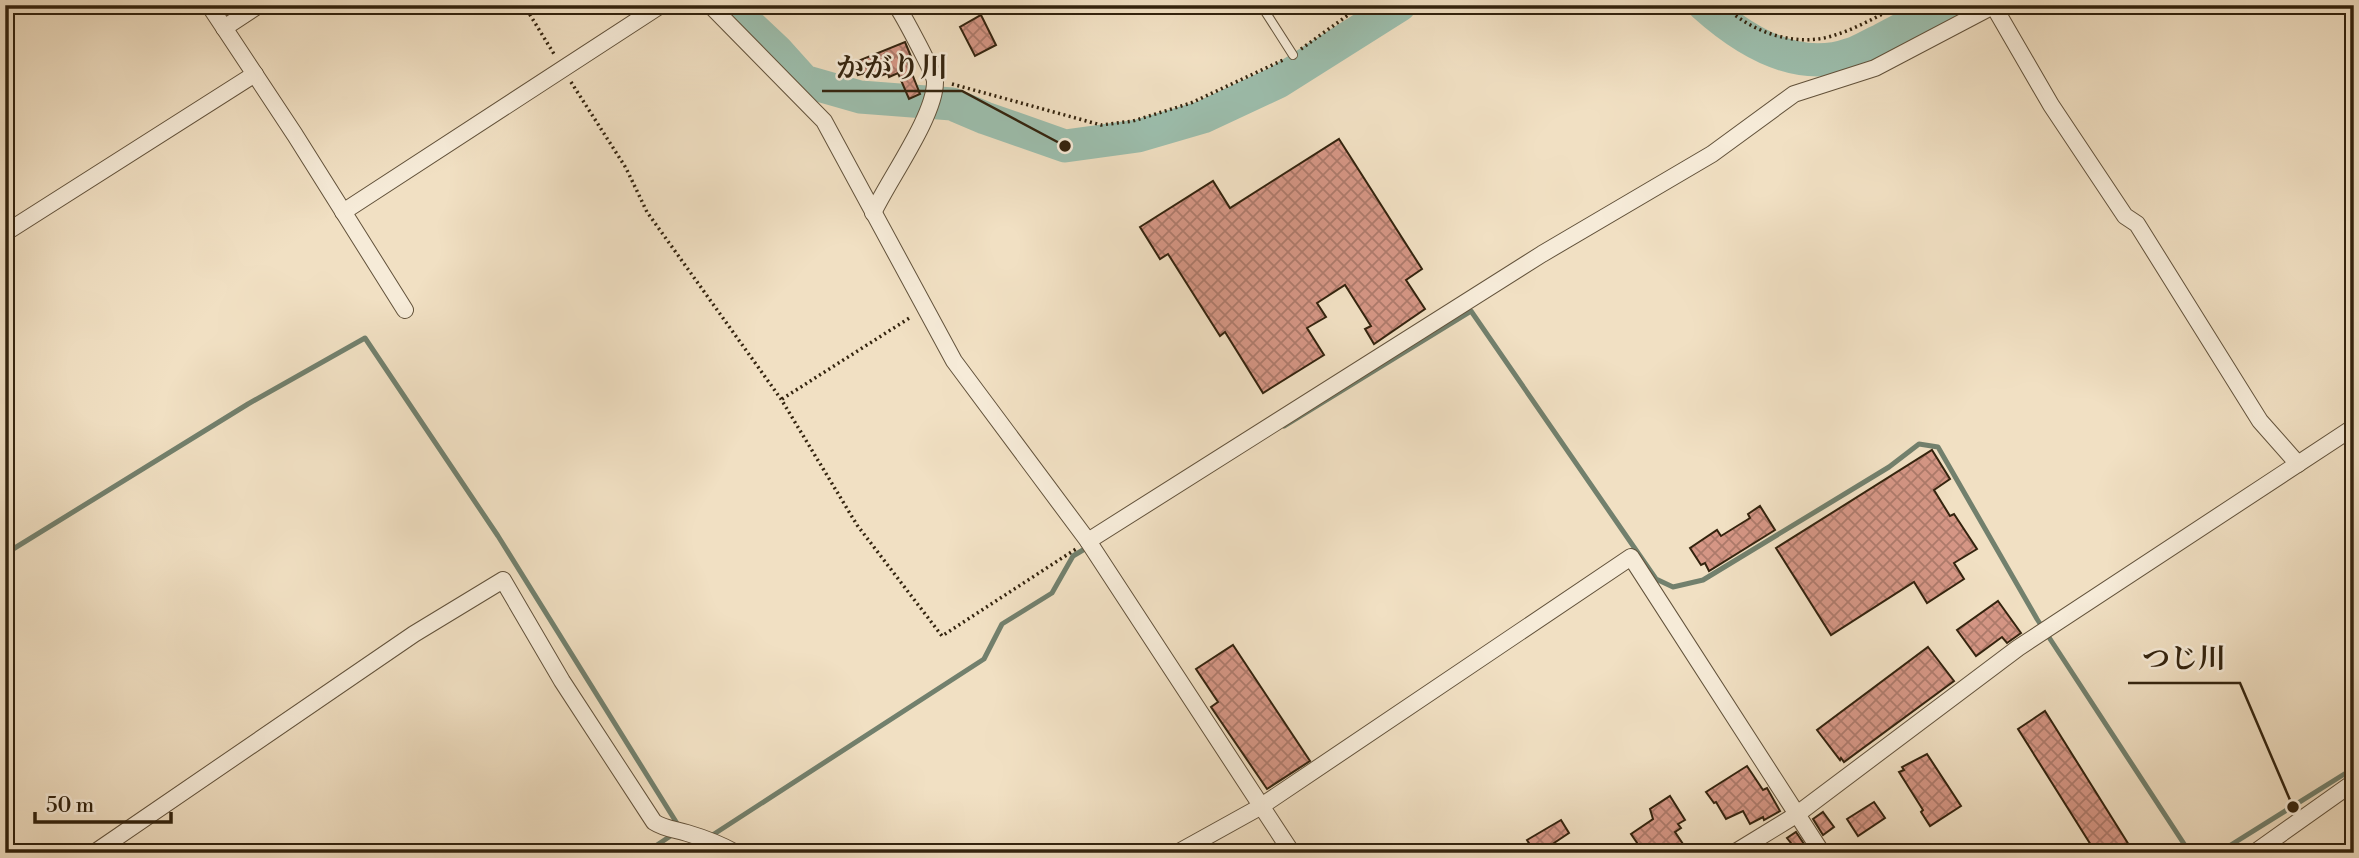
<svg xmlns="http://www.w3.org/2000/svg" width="2359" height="858" viewBox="0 0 2359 858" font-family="'Libre Bodoni','Noto Serif JP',serif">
<defs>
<pattern id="building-cross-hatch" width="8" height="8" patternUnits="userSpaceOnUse" patternTransform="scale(1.75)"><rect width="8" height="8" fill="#d59685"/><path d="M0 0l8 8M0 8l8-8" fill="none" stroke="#ad7a6b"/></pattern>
</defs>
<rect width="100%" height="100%" fill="#f1e0c3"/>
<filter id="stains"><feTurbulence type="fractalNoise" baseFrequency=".00286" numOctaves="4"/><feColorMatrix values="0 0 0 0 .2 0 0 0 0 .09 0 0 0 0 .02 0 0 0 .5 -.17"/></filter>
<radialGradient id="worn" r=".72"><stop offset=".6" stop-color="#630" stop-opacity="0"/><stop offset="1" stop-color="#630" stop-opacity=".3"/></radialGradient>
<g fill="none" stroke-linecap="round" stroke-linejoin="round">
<g stroke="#72806d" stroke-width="5">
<path d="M1284,426L1471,311L1656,579L1673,587L1703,580L1889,467L1919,444L1938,447L2037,619L2190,853"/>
<path d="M5,554L248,404L365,338L498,536L678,825"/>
<path d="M711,836L984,659L1002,624L1052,593L1073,556L1088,547"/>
<path d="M692,840L704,853"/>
<path d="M645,853L675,833"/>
<path d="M2218,853L2354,768"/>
</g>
<g stroke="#9cbead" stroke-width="33">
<path d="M728,5L777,51L804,81L860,97L952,104L985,118L1065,146L1138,136L1203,117L1278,82L1400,5"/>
<path d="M1704,5C1743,40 1796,74 1851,54C1861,51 1871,44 1881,40C1903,28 1926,17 1949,5"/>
</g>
</g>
<g fill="url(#building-cross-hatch)" stroke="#33230e" stroke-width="2">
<path d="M981,15L996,45L975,56L960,27Z"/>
<path d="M905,42L912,59L907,61L920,94L909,99L898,73L889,77L888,73L875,78L874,74L867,77L865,73L858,75L853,63Z"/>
<path d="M1339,139L1422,269L1406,280L1425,309L1374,344L1365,329L1371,326L1345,285L1317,303L1326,317L1307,328L1324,355L1263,393L1225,332L1220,336L1168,254L1160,259L1140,227L1213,181L1230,208Z"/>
<path d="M1932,450L1950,479L1934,490L1950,516L1954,514L1977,549L1954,563L1964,579L1927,603L1914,582L1831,635L1776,548Z"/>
<path d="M1760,506L1775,530L1709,571L1705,563L1701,565L1690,548L1717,530L1721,536L1750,518L1748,514Z"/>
<path d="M1998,601L2021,633L2007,643L2002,637L1976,656L1957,630Z"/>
<path d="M1233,645L1310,761L1267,789L1211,707L1218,702L1196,669Z"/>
<path d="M1928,647L1954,681L1844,762L1841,758L1840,760L1817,730Z"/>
<path d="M2045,711L2134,853H2096L2018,729Z"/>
<path d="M1927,754L1961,806L1930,826L1921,812L1923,810L1899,772L1904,770L1902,767Z"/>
<path d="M1747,766L1763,790L1767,788L1780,811L1764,820L1763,817L1750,824L1743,811L1726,819L1716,802L1714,803L1706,792Z"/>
<path d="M1670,796L1685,820L1678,824L1681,828L1675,832L1689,853H1644L1631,834L1653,819L1650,809Z"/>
<path d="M1874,802L1885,818L1858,836L1847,819Z"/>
<path d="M1823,812L1834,827L1823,835L1813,819Z"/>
<path d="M1561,820L1569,833L1539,853H1535L1527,840Z"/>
<path d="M1796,832L1806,847L1798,852L1787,838Z"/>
</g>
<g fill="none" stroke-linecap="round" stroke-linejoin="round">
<g stroke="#62523b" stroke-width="10">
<path id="lane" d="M1261,5L1293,55"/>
</g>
<g stroke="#62523b" stroke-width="18">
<g id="street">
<path d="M209,5L295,135L405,310"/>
<path d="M710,5L824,121L954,361L1088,541L1292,853"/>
<path d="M1993,5L2051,105L2125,216L2137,224L2260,421L2298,464"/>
<path d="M224,28L259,5"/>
<path d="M343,212L661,5"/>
<path d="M873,213C889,179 935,116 935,82C935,74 902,13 896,5"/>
<path d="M5,233L255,74"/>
<path d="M1088,541L1542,254L1712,154L1794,94L1875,68L1993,6"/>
<path d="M94,853L414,634L503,580L562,681L654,822C665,829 674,829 687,833C704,838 720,844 736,853"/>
<path d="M1177,853L1260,807L1631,557L1822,853"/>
<path d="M1734,853L1796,815L2018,648L2354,427"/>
<path d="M2254,853L2354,782"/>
</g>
</g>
<g stroke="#33230e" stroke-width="3.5" stroke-dasharray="2 3.5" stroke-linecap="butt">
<path d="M524,5L554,54"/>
<path d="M1723,5C1752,33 1797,48 1835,35C1858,28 1879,15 1901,5"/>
<path d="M1301,49L1362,5"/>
<path d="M571,82L626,168L647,212L781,399L857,525L942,636L1076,549"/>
<path d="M952,84L1101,125L1133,121L1191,103L1283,60"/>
<path d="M782,399L911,317"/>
</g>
<use href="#lane" stroke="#f6ebd8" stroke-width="8"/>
<use href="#street" stroke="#f6ebd8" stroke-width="16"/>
</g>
<path fill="none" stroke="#33230e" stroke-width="2.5" d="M1065 146L962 91H822M2293 807L2240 683H2128"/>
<g fill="#33230e" stroke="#f6ebd8" stroke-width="2.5">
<circle cx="1065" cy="146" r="7"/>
<circle cx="2293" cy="807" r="7"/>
</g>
<g font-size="28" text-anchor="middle" font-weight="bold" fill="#33230e" stroke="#f6ebd8" stroke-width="5" stroke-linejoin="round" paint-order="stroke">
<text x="892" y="77">かがり川</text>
<text x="2184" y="668">つじ川</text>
</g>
<rect width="2359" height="858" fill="none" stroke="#f1e0c3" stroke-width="28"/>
<rect x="7" y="7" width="2345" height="844" fill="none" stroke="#33230e" stroke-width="3.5"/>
<rect x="14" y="14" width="2331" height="830" fill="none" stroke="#33230e" stroke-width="2"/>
<path d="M35 812v10h136v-10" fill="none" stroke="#33230e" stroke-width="3.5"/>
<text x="46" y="812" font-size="21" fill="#33230e" stroke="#f6ebd8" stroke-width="5" paint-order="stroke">50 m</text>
<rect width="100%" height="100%" filter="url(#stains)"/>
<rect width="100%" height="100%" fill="url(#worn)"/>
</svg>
